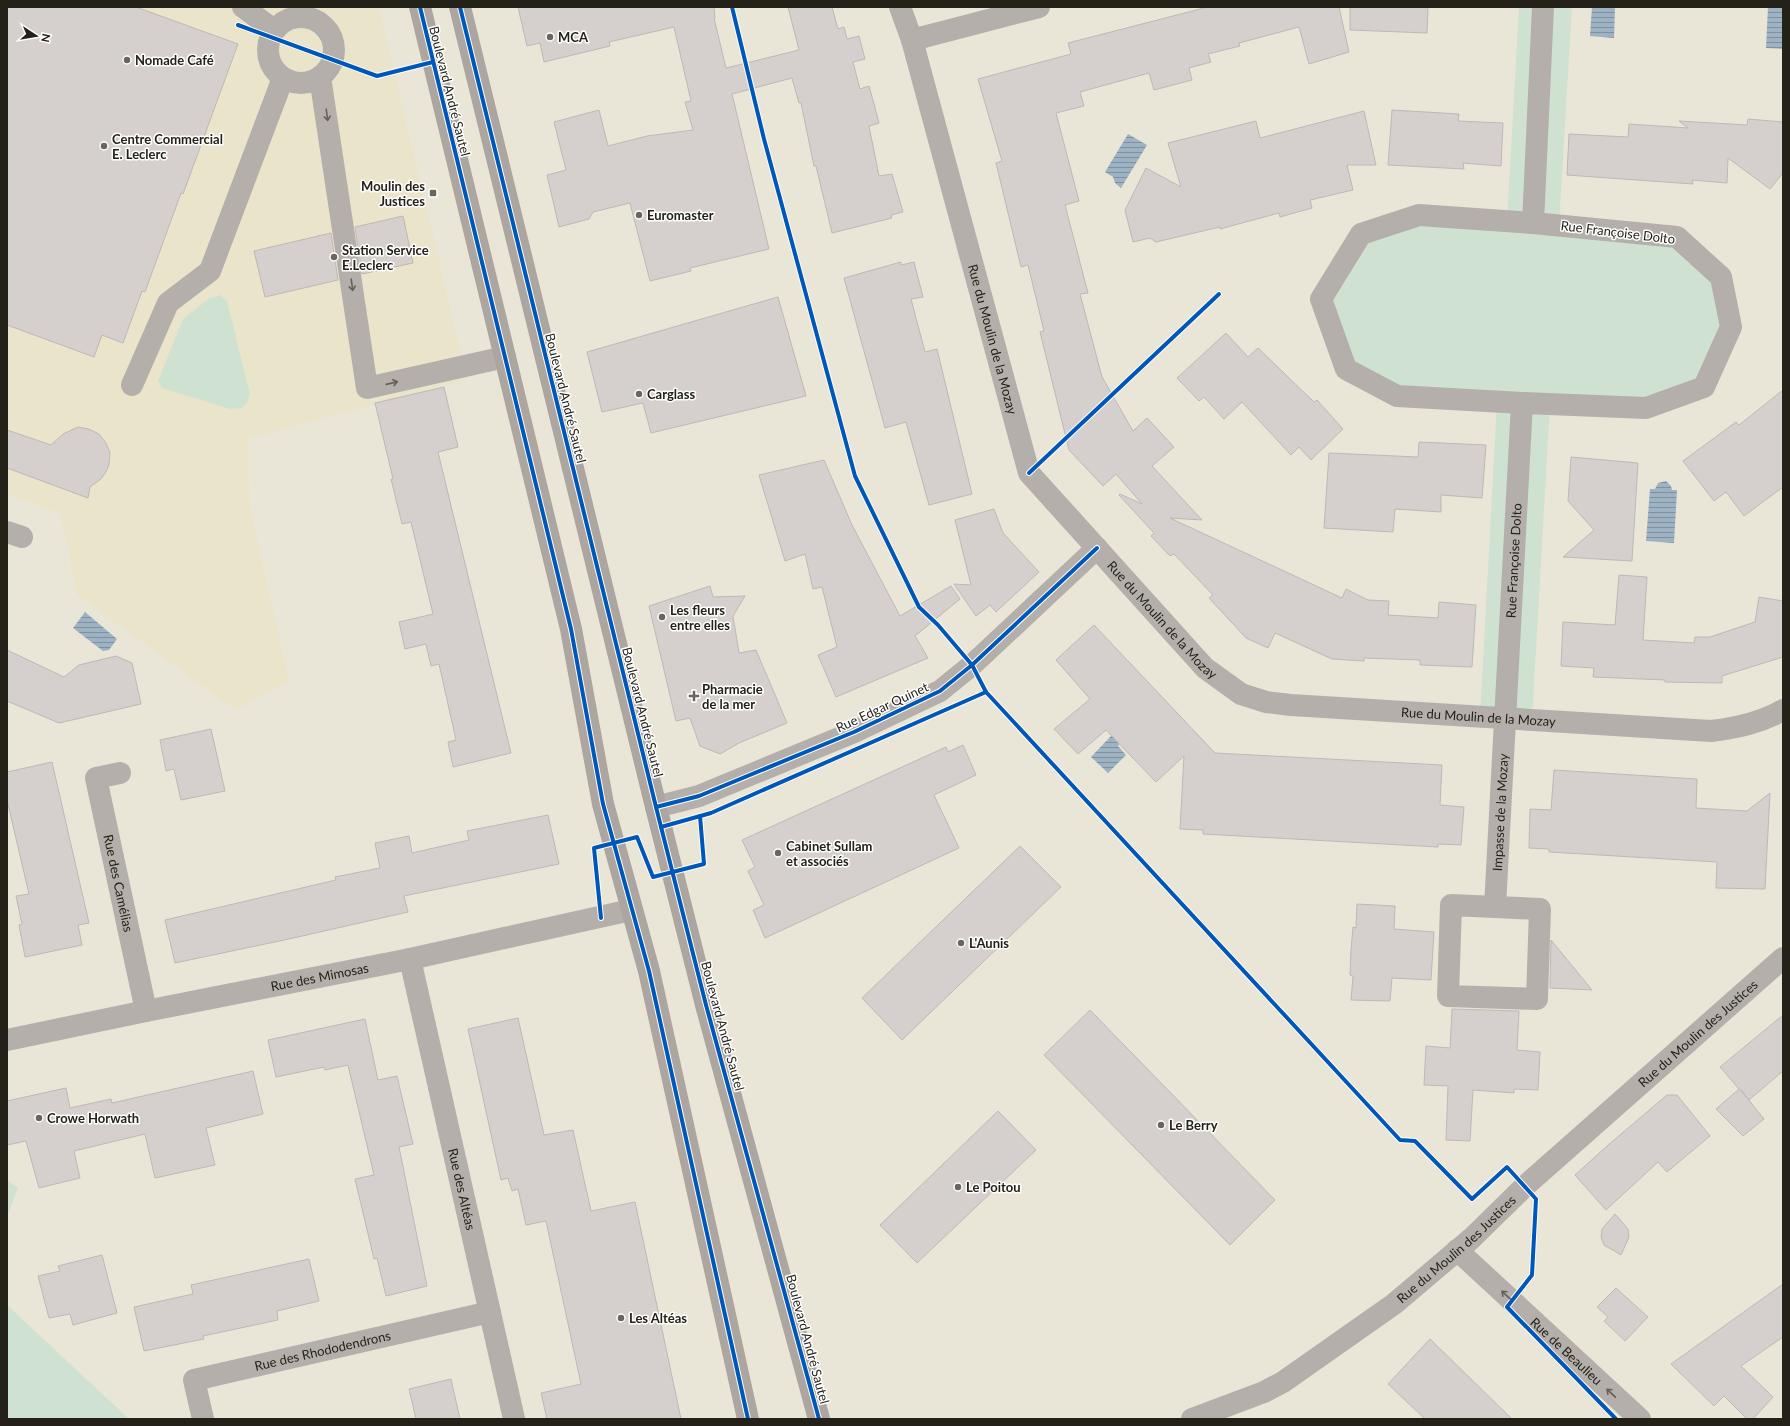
<svg xmlns="http://www.w3.org/2000/svg" width="1790" height="1426" viewBox="0 0 1790 1426" font-family="Lato,sans-serif">
<defs>
<pattern id="water-rules" width="6" height="5" patternUnits="userSpaceOnUse"><rect width="6" height="5" fill="#9db2c2"/><path d="M0 2.5h6" fill="none" stroke="#80909d"/></pattern>
</defs>
<rect width="100%" height="100%" fill="#e9e6d8"/>
<path fill="#eae4cb" d="M7,7H379L467,379L247,439L250,507L289,681L236,710L77,595L61,514L7,494Z"/>
<g fill="#cfe2d1">
<path d="M1519,7H1572L1559,225L1677,237L1721,277L1729,318L1704,387L1646,408L1550,405L1532,720L1480,717L1497,402L1397,396L1346,369L1321,299L1361,234L1419,215L1507,221Z"/>
<path d="M220,295L227,301L250,394L247,403L242,408L230,409L162,388L158,381L183,319L210,298Z"/>
<path d="M7,1180L18,1188L7,1217Z"/>
<path d="M7,1305L129,1419H7Z"/>
</g>
<g fill="url(#water-rules)">
<path d="M1592,7H1615L1614,38L1590,36Z"/>
<path d="M1768,7H1783V49L1766,48Z"/>
<path d="M1128,134L1147,145L1121,188L1115,183L1113,177L1105,172Z"/>
<path d="M1666,481L1671,486L1672,490H1677L1674,543L1646,541L1650,489H1655L1658,483Z"/>
<path d="M85,612L117,639L109,650L103,651L73,628Z"/>
<path d="M1112,735L1120,743L1118,746L1126,755L1108,773L1091,757Z"/>
</g>
<g fill="#d5d0ce" stroke="#beb8b6">
<path d="M7,7H136L238,44L183,194L181,193L145,292L142,291L123,343L102,335L94,357L7,325Z"/>
<path d="M518,7H714L715,18H714L726,68L799,50L788,7H832L838,29L844,27L847,39L859,36L865,59L853,62L860,89L869,86L874,104L879,123L869,126L879,176L892,174L903,212L891,215L892,218L832,233L816,166H814L801,103H799L792,78L732,94L769,249L690,268L691,271L650,281L630,203L593,212L589,219L559,227L547,175L566,170L554,122L599,110L608,146L647,136L693,130L685,102L691,101L674,27L609,42L610,46L544,62L540,43L527,46Z"/>
<path d="M1208,7H1339L1349,52L1309,64L1299,27L1239,43L1240,46L1208,54L1211,62L1189,68L1192,80L1154,90L1149,73L1080,92L1084,106L1056,113L1079,201L1065,205L1088,293L1080,294L1102,377L1133,431L1147,418L1174,447L1152,466L1202,520L1170,518L1342,598L1346,589L1368,600L1389,601L1388,615L1438,618L1439,602L1476,605L1472,667L1420,665V660L1364,658V661L1332,659L1275,633L1268,648L1246,638L1209,598L1213,595L1174,554L1170,556L1151,536L1154,533L1119,495L1120,494L1142,504L1116,474L1103,486L1069,450L1040,332L1044,331L1028,265L1021,267L996,163L1002,161L978,79L1071,54L1068,43Z"/>
<path d="M1350,7H1428L1427,33L1350,30Z"/>
<path d="M1392,110L1459,114L1458,121L1503,123L1501,166L1463,163L1464,169L1388,165Z"/>
<path d="M1364,111L1376,165H1347L1353,190L1310,200L1312,208L1280,217L1279,213L1220,229V227L1156,242L1150,238L1133,242L1125,210L1146,168L1181,187L1168,143L1256,121L1260,138Z"/>
<path d="M1748,119L1783,122V173L1770,189L1728,158L1727,183L1692,180L1693,184L1567,175L1569,134L1628,137L1629,124L1688,128L1679,121L1747,125Z"/>
<path d="M403,216L413,263L362,274L355,227Z"/>
<path d="M331,233L338,280L265,297L254,251Z"/>
<path d="M901,262V265L914,262L923,297L911,299L925,352L937,349L972,494L929,505L906,422L885,428L844,278Z"/>
<path d="M778,297L806,396L651,433L643,403L602,412L587,352Z"/>
<path d="M1226,333L1248,357L1258,348L1314,402L1317,400L1343,429L1311,460L1299,447L1291,455L1242,402L1224,419L1204,397L1199,401L1177,378Z"/>
<path d="M444,387L458,447L438,452L511,753L453,767L448,742L456,740L439,664L431,666L426,644L405,649L399,622L433,614L411,522L402,524L391,479H393L375,403Z"/>
<path d="M1783,390V487L1744,516L1726,492L1714,501L1683,461L1736,422L1739,425Z"/>
<path d="M78,427L89,429L99,434L106,443L110,453L109,464L107,470L101,479L90,487L88,498L7,468V430L51,445L63,434Z"/>
<path d="M1419,442L1486,445L1482,498L1441,495V512L1395,509L1393,532L1324,528L1329,453L1418,457Z"/>
<path d="M1571,457L1638,463L1632,561L1563,557L1594,530L1568,501Z"/>
<path d="M824,460L852,525L900,616L951,586L960,599L915,636L928,658L836,697L818,655L837,647L822,587L813,589L805,554L785,561L759,475Z"/>
<path d="M994,509L1003,533L1039,572L996,612L990,605L976,616L954,584L971,585L955,520Z"/>
<path d="M1619,575L1647,577L1643,640L1694,643L1695,637H1710L1755,622L1759,597L1783,601V657L1722,676V683L1665,682V680L1593,677L1594,668L1561,666L1563,622L1615,625Z"/>
<path d="M710,586L713,597L745,596L733,616L739,653L756,650L787,723L739,743L720,754L700,746L690,718L676,721L649,606Z"/>
<path d="M1094,625L1215,753L1442,765L1440,805L1464,807L1461,845L1438,844V847L1203,834V830L1180,829L1184,756L1156,782L1106,730L1078,754L1054,729L1090,699L1056,660Z"/>
<path d="M7,650L64,677L79,665L116,656L132,663L141,704L59,723L7,701Z"/>
<path d="M211,729L225,791L181,800L174,769L166,771L160,740Z"/>
<path d="M963,745L976,775L934,795L959,848L765,938L753,910L764,905L748,871L755,867L742,840L946,747L948,752Z"/>
<path d="M52,762L89,923L78,925L82,945L25,957L19,925L22,924L16,896L29,894L7,800V772Z"/>
<path d="M1554,770L1697,779L1696,808L1747,811L1770,793L1765,889L1716,888L1717,862L1549,852V849L1529,848L1530,809L1551,810Z"/>
<path d="M548,815L559,864L404,896L408,912L289,939L175,963L165,920L336,880L335,877L380,868L375,843L409,836L412,853L469,840L467,831Z"/>
<path d="M1020,846L1061,887L902,1040L862,998Z"/>
<path d="M1357,904L1395,906L1394,929L1434,932L1431,980L1392,978L1390,1001L1351,1000L1353,976L1350,975L1351,950L1353,927L1356,928Z"/>
<path d="M1551,940L1592,990L1550,988Z"/>
<path d="M1452,1009L1519,1011L1517,1050L1540,1052L1538,1090L1514,1089V1093L1473,1090L1470,1141L1446,1140L1448,1086L1424,1085L1426,1046L1450,1048Z"/>
<path d="M1090,1010L1275,1200L1230,1245L1044,1055Z"/>
<path d="M1783,1015V1071L1749,1100L1740,1089L1764,1119L1743,1136L1716,1109L1739,1089L1720,1067Z"/>
<path d="M518,1018L544,1135L573,1130L591,1211L635,1202L681,1419H547L541,1393L581,1384L546,1221L526,1225L518,1189L512,1191L508,1178L501,1180L468,1029Z"/>
<path d="M365,1019L378,1080L397,1076L413,1144L399,1147L427,1286L386,1296L377,1258L374,1259L355,1179L374,1175L348,1065L325,1070L324,1067L276,1077L268,1040Z"/>
<path d="M253,1071L263,1114L206,1128L215,1165L155,1178L145,1134L74,1151L80,1178L39,1188L26,1141L7,1145V1101L66,1088L70,1108L111,1099L112,1103Z"/>
<path d="M1667,1095H1677L1710,1136L1667,1172L1658,1162L1606,1210L1575,1175L1607,1146Z"/>
<path d="M998,1111L1036,1150L917,1263L880,1225Z"/>
<path d="M1615,1214L1628,1229L1629,1237L1621,1255L1604,1245L1601,1237L1602,1229Z"/>
<path d="M102,1255L117,1313L73,1325L70,1314L49,1318L38,1276L60,1271L58,1266Z"/>
<path d="M309,1259L319,1301L277,1311L278,1320L203,1336L204,1339L144,1351L134,1307L193,1294L191,1285Z"/>
<path d="M1783,1284V1337L1741,1366L1773,1397L1753,1419H1747L1724,1396L1714,1406L1671,1364Z"/>
<path d="M1616,1288L1648,1317L1625,1341L1604,1321L1608,1317L1597,1307Z"/>
<path d="M1430,1339L1512,1419H1425L1388,1384Z"/>
<path d="M451,1379L460,1419H416L409,1389Z"/>
</g>
<g fill="none" stroke-linecap="round" stroke-linejoin="round">
<g stroke="#b4afaa" stroke-width="22">
<path d="M243,7L274,30"/>
<path id="s1" d="M900,7L912,40L1029,473L1205,668L1241,694L1266,702L1291,705L1711,731C1737,728 1760,723 1783,710"/>
<circle cx="301" cy="50" r="33"/>
<path d="M912,40L1039,7"/>
<path d="M320,77L367,388L505,357"/>
<path d="M132,385L168,303L210,271L283,78"/>
<path d="M1522,403L1646,408L1704,387L1731,327L1721,277L1677,237L1533,223"/>
<path d="M7,532L22,537"/>
<path id="s2" d="M120,773L96,778L146,1011"/>
<path d="M656,807L699,796L854,732L940,691L972,665L1097,548"/>
<path id="s3" d="M1495,907L1540,909L1537,999L1448,996L1451,905L1495,907L1522,403L1397,396L1346,369L1321,299L1361,234L1419,215L1533,223L1543,7"/>
<path id="s4" d="M410,959L514,1419"/>
<path id="s5" d="M7,1040L146,1011L410,959L631,910"/>
<path id="s6" d="M1457,1250L1640,1419"/>
<path id="s7" d="M203,1419L194,1380L490,1312"/>
<path id="s8" d="M1192,1419L1264,1392L1283,1382L1394,1304L1472,1238L1525,1186L1783,958"/>
</g>
<g stroke="#ada6a0" stroke-width="22">
<path d="M420,7L571,629L603,804L649,971L748,1419"/>
<path d="M460,7L656,807L706,1005L819,1419"/>
</g>
<g stroke="#fff" stroke-width="6">
<g id="cycleway">
<path d="M420,7L571,629L603,804L649,971L748,1419"/>
<path d="M460,7L656,807L706,1005L819,1419"/>
<path d="M732,7L764,139L855,476L919,607L938,625L972,665L986,692L1400,1140L1415,1141L1472,1199L1507,1167L1536,1199L1532,1275L1507,1307L1616,1419"/>
<path d="M238,25L377,76L433,62"/>
<path d="M1029,473L1219,294"/>
<path d="M656,807L699,796L854,732L940,691L972,665L1097,548"/>
<path d="M661,827L711,813L986,692"/>
<path d="M601,918L594,848L637,837L653,877L704,864L700,816"/>
</g>
</g>
<use href="#cycleway" stroke="#0057b8" stroke-width="4"/>
</g>
<defs><path id="oneway-shaft" d="M-6 0H5M1.5-3L5.5 0L1.5 3" fill="none" stroke-width="1.6" stroke-linecap="round" stroke-linejoin="round"/></defs>
<g stroke="#65615a">
<use href="#oneway-shaft" transform="translate(327 115) rotate(82)"/>
<use href="#oneway-shaft" transform="translate(352 285) rotate(82)"/>
<use href="#oneway-shaft" transform="translate(392 383) rotate(-13)"/>
<use href="#oneway-shaft" transform="translate(1506 1295) rotate(-137)"/>
<use href="#oneway-shaft" transform="translate(1611 1393) rotate(-137)"/>
</g>
<g fill="#69675b" stroke="#fff" stroke-width="1.5">
<circle cx="550" cy="37" r="4"/>
<circle cx="127" cy="60" r="4"/>
<circle cx="104" cy="146" r="4"/>
<rect x="429" y="189" width="8" height="8" rx="2"/>
<circle cx="639" cy="215" r="4"/>
<circle cx="334" cy="257" r="4"/>
<circle cx="639" cy="394" r="4"/>
<circle cx="662" cy="617" r="4"/>
<path d="M692 690h4v4h4v4h-4v4h-4v-4h-4v-4h4z"/>
<circle cx="778" cy="853" r="4"/>
<circle cx="961" cy="943" r="4"/>
<circle cx="39" cy="1118" r="4"/>
<circle cx="1161" cy="1125" r="4"/>
<circle cx="958" cy="1187" r="4"/>
<circle cx="621" cy="1318" r="4"/>
</g>
<g text-anchor="middle" dominant-baseline="central" stroke-width="3" stroke-linejoin="round" paint-order="stroke">
<g font-size="13" font-weight="bold" fill="#242218" stroke="#fff" text-anchor="start">
<text x="558" y="37">MCA</text>
<text x="135" y="60">Nomade Café</text>
<text x="112" y="139">Centre Commercial<tspan x="112" dy="15">E. Leclerc</tspan></text>
<text x="425" y="186" text-anchor="end">Moulin des<tspan x="425" dy="15">Justices</tspan></text>
<text x="647" y="215">Euromaster</text>
<text x="342" y="250">Station Service<tspan x="342" dy="15">E.Leclerc</tspan></text>
<text x="647" y="394">Carglass</text>
<text x="670" y="610">Les fleurs<tspan x="670" dy="15">entre elles</tspan></text>
<text x="702" y="689">Pharmacie<tspan x="702" dy="15">de la mer</tspan></text>
<text x="786" y="846">Cabinet Sullam<tspan x="786" dy="15">et associés</tspan></text>
<text x="969" y="943">L'Aunis</text>
<text x="47" y="1118">Crowe Horwath</text>
<text x="1169" y="1125">Le Berry</text>
<text x="966" y="1187">Le Poitou</text>
<text x="629" y="1318">Les Altéas</text>
</g>
<g font-size="13" fill="#242218" stroke="#fff">
<text transform="translate(450 91) rotate(76)">Boulevard André Sautel</text>
<text transform="translate(1618 232) rotate(7)">Rue Françoise Dolto</text>
<text stroke="none"><textPath href="#s1" startOffset="345">Rue du Moulin de la Mozay</textPath></text>
<text transform="translate(566 398) rotate(76)">Boulevard André Sautel</text>
<text stroke="none"><textPath href="#s3" startOffset="706">Rue Françoise Dolto</textPath></text>
<text stroke="none"><textPath href="#s1" startOffset="682">Rue du Moulin de la Mozay</textPath></text>
<text transform="translate(882 707) rotate(-25)">Rue Edgar Quinet</text>
<text transform="translate(643 712) rotate(76)">Boulevard André Sautel</text>
<text stroke="none"><textPath href="#s1" startOffset="1030">Rue du Moulin de la Mozay</textPath></text>
<text stroke="none"><textPath href="#s3" startOffset="454">Impasse de la Mozay</textPath></text>
<text stroke="none"><textPath href="#s2" startOffset="132">Rue des Camélias</textPath></text>
<text stroke="none"><textPath href="#s5" startOffset="319">Rue des Mimosas</textPath></text>
<text transform="translate(723 1026) rotate(75)">Boulevard André Sautel</text>
<text stroke="none"><textPath href="#s8" startOffset="641">Rue du Moulin des Justices</textPath></text>
<text stroke="none"><textPath href="#s4" startOffset="236">Rue des Altéas</textPath></text>
<text stroke="none"><textPath href="#s8" startOffset="317">Rue du Moulin des Justices</textPath></text>
<text transform="translate(808 1339) rotate(75)">Boulevard André Sautel</text>
<text stroke="none"><textPath href="#s7" startOffset="172">Rue des Rhododendrons</textPath></text>
<text stroke="none"><textPath href="#s6" startOffset="149">Rue de Beaulieu</textPath></text>
</g>
</g>
<rect width="1790" height="1426" fill="none" stroke="#242218" stroke-width="16"/>
<g transform="translate(36 36) rotate(102)" stroke="#ffffff" stroke-width="3" paint-order="stroke">
<path d="M0-3L7 15L0 10L-7 15Z" fill="#242218"/>
<text y="-6" font-size="11" font-weight="bold" text-anchor="middle" fill="#242218">N</text>
</g>
</svg>
